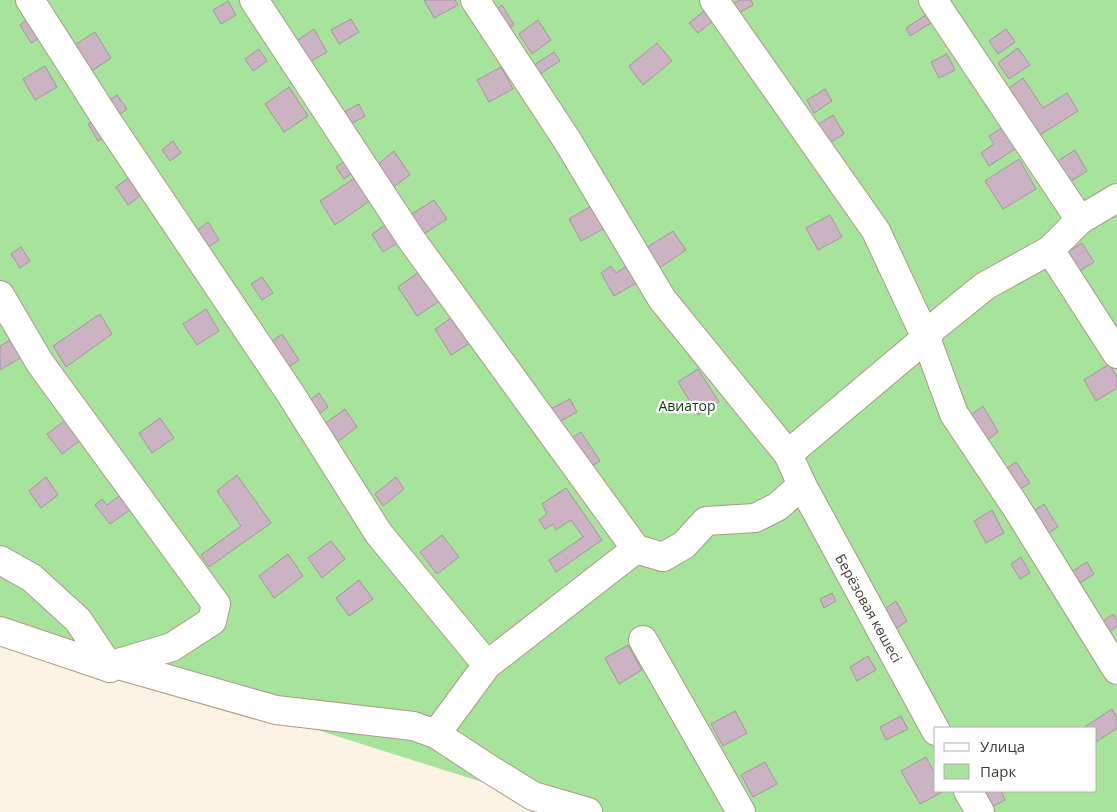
<svg xmlns="http://www.w3.org/2000/svg" width="1117" height="812" viewBox="0 0 1117 812" font-family="'Open Sans',sans-serif">
<rect width="100%" height="100%" fill="#fdf3e5"/>
<path fill="#a6e49b" fill-rule="evenodd" d="M0,0H1117V812H577L0,630ZM936,728H1096V791H936Z"/>
<g fill="#cbb3c4" stroke="#a892a1">
<path d="M424,0H455L458,5L434,18Z"/>
<path d="M740,0H751L753,5L737,14L732,4Z"/>
<path d="M228,1L236,15L221,24L213,10Z"/>
<path d="M502,5L514,25L507,30L495,11Z"/>
<path d="M704,11L713,21L698,33L689,23Z"/>
<path d="M926,15L931,23L910,36L906,28Z"/>
<path d="M30,17L43,36L31,43L20,25Z"/>
<path d="M351,19L359,32L339,44L331,30Z"/>
<path d="M538,20L551,40L532,54L519,34Z"/>
<path d="M314,29L327,52L306,64L293,43Z"/>
<path d="M1006,29L1015,42L998,54L989,41Z"/>
<path d="M95,32L111,58L90,72L73,46Z"/>
<path d="M657,43L672,61L643,85L629,66Z"/>
<path d="M1018,48L1030,65L1009,79L998,63Z"/>
<path d="M259,49L267,61L253,71L245,59Z"/>
<path d="M554,52L560,61L540,74L534,65Z"/>
<path d="M947,54L955,70L939,78L931,62Z"/>
<path d="M45,66L57,87L35,100L23,79Z"/>
<path d="M501,67L513,89L489,102L477,80Z"/>
<path d="M1023,78L1043,108L1067,93L1078,111L1035,138L1005,91Z"/>
<path d="M289,87L308,116L284,132L265,104Z"/>
<path d="M825,89L832,101L814,113L807,100Z"/>
<path d="M117,95L127,109L118,116L108,101Z"/>
<path d="M359,104L365,116L349,125L342,113Z"/>
<path d="M833,115L844,134L825,146L814,127Z"/>
<path d="M99,117L110,134L98,141L88,124Z"/>
<path d="M1003,127L1016,148L989,166L981,153L994,144L989,136Z"/>
<path d="M173,141L181,153L170,161L162,150Z"/>
<path d="M1075,150L1087,171L1065,185L1053,164Z"/>
<path d="M394,151L410,175L392,188L376,166Z"/>
<path d="M348,158L355,171L344,179L336,167Z"/>
<path d="M1019,159L1036,189L1003,209L985,181Z"/>
<path d="M133,175L144,193L128,205L116,187Z"/>
<path d="M356,177L371,200L335,225L320,201Z"/>
<path d="M434,200L447,219L422,235L410,215Z"/>
<path d="M593,205L605,228L581,241L569,219Z"/>
<path d="M830,215L842,237L818,250L806,228Z"/>
<path d="M208,222L219,240L206,249L195,232Z"/>
<path d="M387,224L399,242L383,252L372,234Z"/>
<path d="M673,231L686,250L658,269L646,248Z"/>
<path d="M1082,243L1094,262L1080,271L1068,252Z"/>
<path d="M21,247L30,261L20,268L11,254Z"/>
<path d="M628,265L638,282L614,296L601,273L611,266L616,273Z"/>
<path d="M423,269L443,299L417,316L398,287Z"/>
<path d="M262,277L273,293L262,300L251,284Z"/>
<path d="M206,309L219,331L197,345L183,324Z"/>
<path d="M100,314L112,334L66,367L53,346Z"/>
<path d="M453,317L470,343L451,355L435,329Z"/>
<path d="M282,334L299,360L285,370L268,344Z"/>
<path d="M12,339L22,357L0,370V346Z"/>
<path d="M1109,364L1117,377V388L1096,401L1084,380Z"/>
<path d="M698,369L719,402L698,415L678,382Z"/>
<path d="M319,393L328,407L315,417L306,403Z"/>
<path d="M570,399L577,412L552,426L545,412Z"/>
<path d="M983,406L998,432L986,441L971,415Z"/>
<path d="M345,409L357,427L336,443L324,424Z"/>
<path d="M160,418L174,438L152,453L139,433Z"/>
<path d="M67,419L82,439L62,454L47,434Z"/>
<path d="M581,432L600,461L582,472L564,443Z"/>
<path d="M1016,462L1030,483L1014,493L1001,472Z"/>
<path d="M237,475L271,523L209,567L201,555L241,526L217,491Z"/>
<path d="M46,477L58,495L41,508L29,491Z"/>
<path d="M396,477L404,489L383,506L375,494Z"/>
<path d="M566,488L602,540L556,572L549,560L583,537L571,520L556,530L553,524L545,529L539,520L547,514L542,504Z"/>
<path d="M119,496L130,510L110,524L95,505L102,499L107,505Z"/>
<path d="M1044,504L1058,527L1041,538L1028,515Z"/>
<path d="M992,510L1004,533L986,543L974,521Z"/>
<path d="M442,535L459,557L437,574L420,552Z"/>
<path d="M331,541L345,559L322,578L308,558Z"/>
<path d="M288,554L303,576L274,598L259,576Z"/>
<path d="M1021,557L1030,573L1020,579L1011,564Z"/>
<path d="M1087,562L1094,574L1072,588L1065,576Z"/>
<path d="M359,580L373,599L349,616L336,598Z"/>
<path d="M832,593L836,601L824,608L820,599Z"/>
<path d="M896,601L907,621L893,631L882,611Z"/>
<path d="M1113,614L1117,620V626L1105,635L1098,625Z"/>
<path d="M628,645L642,670L619,684L605,658Z"/>
<path d="M868,656L876,670L857,681L850,667Z"/>
<path d="M1112,709L1117,718V728L1096,742V728H1083Z"/>
<path d="M735,711L747,733L723,746L711,724Z"/>
<path d="M901,716L908,729L886,740L880,727Z"/>
<path d="M926,757L936,776V791H944L920,804L901,771Z"/>
<path d="M765,762L777,784L753,797L741,775Z"/>
<path d="M986,791H1001L1005,800L988,809L981,793Z"/>
</g>
<g fill="none" stroke-linecap="round" stroke-linejoin="round">
<g stroke="#a99a85" stroke-width="30">
<g id="minor">
<path d="M30,0L106,119L290,393L379,534L487,665"/>
<path d="M254,0L411,239L636,549"/>
<path d="M714,0L876,231L926,338L954,414L1016,507L1117,670"/>
<path d="M933,0L1080,220"/>
<path d="M1050,250L1117,354"/>
<path d="M0,295L40,363L216,604L212,621L172,647L115,664"/>
<path d="M788,454L926,338L933,328L985,286L1050,250L1080,220L1117,198"/>
<path d="M802,485L936,731"/>
<path d="M0,560L32,578L78,620L110,668"/>
<path d="M0,631L110,668L115,664L276,710L413,726L436,734L483,765L533,796L588,812"/>
<path d="M643,640L741,812"/>
<path d="M436,734L487,665L636,549L663,557L684,545L706,521L755,518L777,507L802,485L788,454L662,299L567,140L475,0"/>
<path d="M968,791L980,812"/>
</g>
</g>
<use href="#minor" stroke="#fff" stroke-width="28"/>
</g>
<g text-anchor="middle" dominant-baseline="central" stroke-width="4.5" stroke-linejoin="round" paint-order="stroke">
<g font-size="14" fill="#0e3a06" stroke="#fff">
<text x="687" y="405">Авиатор</text>
</g>
<g font-size="14" fill="#403a31" stroke="#fff">
<text transform="translate(869 608) rotate(61)">Берёзовая көшесі</text>
</g>
</g>
<rect x="934" y="727" width="162" height="65" fill="#ffffff" stroke="#b3b0ad"/>
<rect x="944" y="743" width="25" height="8" fill="#ffffff" stroke="#b3b0ad"/>
<text x="980" y="752" font-size="15" fill="#403a31">Улица</text>
<rect x="944" y="764" width="25" height="15" fill="#a6e49b" stroke="#b3b0ad"/>
<text x="980" y="777" font-size="15" fill="#403a31">Парк</text>
</svg>
